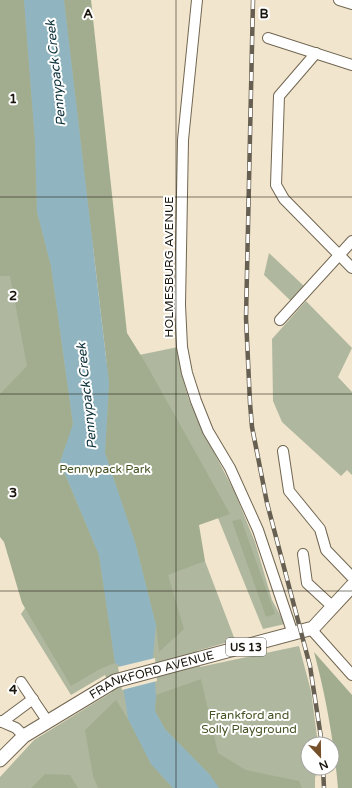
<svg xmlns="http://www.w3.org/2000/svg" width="352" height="788" viewBox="0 0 352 788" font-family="'Varela Round',sans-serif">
<rect width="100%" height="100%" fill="#f1e5cd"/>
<g fill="#afb89f">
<path d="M0,0H78L100,363L178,347L182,375L188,397L199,423L235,493L255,542L272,600L285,624L263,629L218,518L192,527L235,640L197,651L200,667L299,646L311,691L318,744H308V768H318L315,778V788H0V777L34,740L112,692L105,675L71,695L21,614L32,598L0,525Z"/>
<path d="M269,253L305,287L292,302L264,275Z"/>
<path d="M306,301L352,348L338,377L352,392V475L347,470L341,476L282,422L273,401L272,339Z"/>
</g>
<g fill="#a2ad8f">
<path d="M0,0H24L35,141L37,212L51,266L73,425L60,463L99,555L115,663L100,669L71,686L22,603L4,542L0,537V394L27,366L10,276H0Z"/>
<path d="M64,0H91L127,333L145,362L230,514L199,525L205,561L168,575L184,629L159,652L156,625L135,542L105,453L109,383Z"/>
<path d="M241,519L275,614L266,617L232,521Z"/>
<path d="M314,652L352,695V788H338C334,742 326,697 314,652Z"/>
<path d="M201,679L218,753L246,770L299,781L302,788H218L210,775L165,729L155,711L156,695Z"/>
<path d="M116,700L128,719L151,764L173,788H98L93,776L85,730Z"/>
<path d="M45,774L70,775L78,788H31Z"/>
</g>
<path fill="#90b5c0" d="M24,0H64L109,383L105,453L135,542L156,625L153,657L156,695L155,711L165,729L210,775L219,788H173L151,764L128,719L120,666L115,663L99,555L60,462L73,424L51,266L37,212L35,141Z"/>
<path fill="#f1e5cd" d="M155,658L157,681L122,690L118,667Z"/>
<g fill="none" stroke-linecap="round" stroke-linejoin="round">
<g stroke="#716651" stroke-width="12">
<g id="minor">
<path d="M197,0L183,140L180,305L182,347L187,373L196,401L208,431L230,468L258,530L293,634"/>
<path d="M339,0L352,4"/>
<path d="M268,38L352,65"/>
<path d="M316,53L279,96L276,185L284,199L352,268"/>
<path d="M280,320L352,241"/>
<path d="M283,451L289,491L320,529L326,550L352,577"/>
<path d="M303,554L307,583L333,607"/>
<path d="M311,629L352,675"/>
<path d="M21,682L48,722"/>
<path d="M0,721L16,728L24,736"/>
<path d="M2,722L33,699"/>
</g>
</g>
<g stroke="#716651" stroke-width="15">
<g id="major">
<path id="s1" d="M0,760L24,736L115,681L313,628L352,586"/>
</g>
</g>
<use href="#minor" stroke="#fff" stroke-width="10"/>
<use href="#major" stroke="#fff" stroke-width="13"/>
<g stroke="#676052" stroke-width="4.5">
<g id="rail">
<path d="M253,0L246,318L250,403L252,427L267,503L310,666L322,744"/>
<path d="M323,768L324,788"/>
</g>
</g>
<use href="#rail" stroke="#fff" stroke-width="3" stroke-dasharray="9" stroke-linecap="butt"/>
</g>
<path fill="none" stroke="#1a160d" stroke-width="1" stroke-opacity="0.55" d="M176,0V788M0,197H352M0,394H352M0,591H352"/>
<g text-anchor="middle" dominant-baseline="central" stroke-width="4" stroke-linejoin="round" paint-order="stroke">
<rect fill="#fff" stroke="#5f5c56" stroke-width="1" x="226" y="638" width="40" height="18" rx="3"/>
<g font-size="11" font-weight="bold" fill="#1a160d">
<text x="246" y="647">US 13</text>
</g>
<g font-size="12" fill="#1a160d" stroke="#fff">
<text transform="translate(169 267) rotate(-90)">HOLMESBURG AVENUE</text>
<text stroke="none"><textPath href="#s1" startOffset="177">FRANKFORD AVENUE</textPath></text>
</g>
<g font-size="12" fill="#455424" stroke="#fff">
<text x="105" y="469">Pennypack Park</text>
<text x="249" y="715">Frankford and<tspan x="249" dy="14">Solly Playground</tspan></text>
</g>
<g font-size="13" font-style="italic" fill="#0e323c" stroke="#fff">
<text transform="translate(56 73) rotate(-96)">Pennypack Creek</text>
<text transform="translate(87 396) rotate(-96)">Pennypack Creek</text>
</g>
</g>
<g font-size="13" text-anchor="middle" font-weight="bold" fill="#1a160d" stroke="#fff" stroke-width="4" stroke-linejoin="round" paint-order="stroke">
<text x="88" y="18">A</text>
<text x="264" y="18">B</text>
<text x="13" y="103">1</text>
<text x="13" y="300">2</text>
<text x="13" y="497">3</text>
<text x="13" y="694">4</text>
</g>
<g transform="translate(320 756) rotate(158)"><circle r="19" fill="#ffffff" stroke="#a3a29e"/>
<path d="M0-3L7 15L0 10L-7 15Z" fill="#75502b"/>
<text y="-6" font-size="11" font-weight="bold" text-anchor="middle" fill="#1a160d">N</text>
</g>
</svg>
